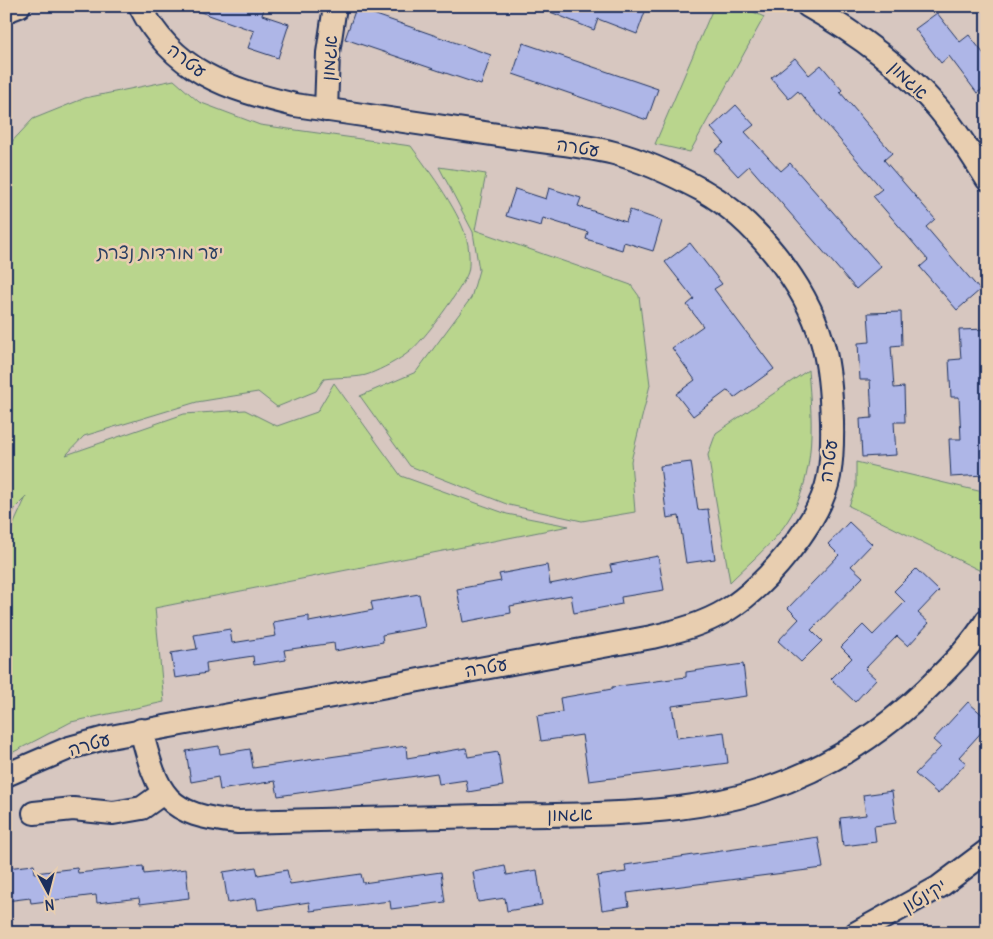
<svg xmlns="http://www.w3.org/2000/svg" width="993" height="939" viewBox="0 0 993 939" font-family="Delius,'Playpen Sans Hebrew',sans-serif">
<rect width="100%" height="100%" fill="#d7c7c0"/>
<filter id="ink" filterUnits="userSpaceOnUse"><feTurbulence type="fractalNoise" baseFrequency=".02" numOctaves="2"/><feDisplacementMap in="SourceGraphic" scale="10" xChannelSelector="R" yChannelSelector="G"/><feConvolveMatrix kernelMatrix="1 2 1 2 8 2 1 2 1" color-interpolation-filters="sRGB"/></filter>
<g filter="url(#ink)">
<g fill="#b9d58d" stroke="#6a8276">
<path d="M714,6H741L764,17L690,152L655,144Z"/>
<path d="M174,80L199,102L260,125L411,146C429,171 463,215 468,245C469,252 470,265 468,272C464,286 422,343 409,352C399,360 382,369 369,374C360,378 336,377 324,379L316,391L277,407L258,392L197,402L84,436L66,455L184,414L245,410L277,426L317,412L334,383L401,476L507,514L569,526L155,608L164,702L71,722L6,756V541L26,497L15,508L6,533V148L33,119L85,98Z"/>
<path d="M439,167L486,174L475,230L631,285L639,296L650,385L631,461L635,512L582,521L509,505L410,466L360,396L416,372L471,298L479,270L473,232Z"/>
<path d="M808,370C813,426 817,486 779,533C765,550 746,566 730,582L708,455L716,433Z"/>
<path d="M856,462L987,493V574L849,506L856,487Z"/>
</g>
<g fill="#aeb6e7" stroke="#1b2f5e">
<path d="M192,6H265L262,15L289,24L278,58L248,48L254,31L192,9Z"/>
<path d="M536,6H647L637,34L598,19L594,30Z"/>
<path d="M356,8L491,55L481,85L345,39Z"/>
<path d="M937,13L960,42L969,35L987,58V86L977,93L949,56L941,63L915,29Z"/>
<path d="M523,43L658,89L647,120L513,74Z"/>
<path d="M795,58L809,75L821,65L842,90L840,92L892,153L884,160L935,219L926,227L980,290L957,310L920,267L928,260L873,196L882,189L798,91L789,99L771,78Z"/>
<path d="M736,105L754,125L745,132L781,171L790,163L881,267L856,289L749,166L738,176L715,151L724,143L711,128Z"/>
<path d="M549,188L581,198L578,206L626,222L630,210L662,221L653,251L624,242L622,250L586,239L588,232L543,218L541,226L506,216L515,189L546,199Z"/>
<path d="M690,243L722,284L714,289L774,369L734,398L728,390L693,416L676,394L695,380L672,348L703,326L687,305L694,299L665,262Z"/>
<path d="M901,312L902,345L891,346L894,388L904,387L905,422H894L896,455L862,457L860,419L872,418L870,380H860L858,343L870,342L868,313Z"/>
<path d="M987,329V363H982L985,408H987V442L983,443L984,475L951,477L949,439H961L959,397H951L949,360L961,359L959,330Z"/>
<path d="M691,462L698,510L708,509L715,559L686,563L679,516L667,518L660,466Z"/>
<path d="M849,522L872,544L851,566L863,577L811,630L822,641L801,662L778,641L799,619L788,608L839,555L828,544Z"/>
<path d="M658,556L664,590L621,597L622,604L574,613L571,595L510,606L511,613L463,622L457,589L501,581L499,574L547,565L550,584L612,572L610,565Z"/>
<path d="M916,569L939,591L918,613L929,623L908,646L897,636L865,669L876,679L855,702L831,679L852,658L841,647L863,625L873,635L905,602L894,591Z"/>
<path d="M419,594L425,627L382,635L383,642L335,651L334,643L284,650L286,660L254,665L253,656L206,663L207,673L175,678L171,653L197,649L194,635L230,629L232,643L276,636L273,622L309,616V622L373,610L371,602Z"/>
<path d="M743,664L747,696L672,706L677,738L724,732L728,763L589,781L582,735L541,741L537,716L562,712L560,698L612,689V687L686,677V672Z"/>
<path d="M968,702L987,719V726L959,757L966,763L938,794L915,774L941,747L933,740Z"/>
<path d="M219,746L220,754L250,749L253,768L406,746L407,758L466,748L468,757L498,752L503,786L468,792L466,780L439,784L437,773L278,796L275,781L220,790L218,777L191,782L186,751Z"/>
<path d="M892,791L896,823L874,826L876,842L843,846L840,818L866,815L863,795Z"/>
<path d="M818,837L823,868L627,893L629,906L602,910L597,876L626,872L625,865Z"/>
<path d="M34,865L35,873L77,868L78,873L143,866L144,874L186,869L189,898L140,904L139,898L97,903L96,895L31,903L30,898L6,901V868Z"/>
<path d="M505,866L507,875L537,870L542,905L507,911L505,898L478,902L473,872Z"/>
<path d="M256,867L258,875L287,870L290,884L361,874L363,883L441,872L445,902L391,909L390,901L310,911L309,902L258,910L256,898L228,903L223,872Z"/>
</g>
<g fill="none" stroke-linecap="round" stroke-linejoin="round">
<g stroke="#1b2f5e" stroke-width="26">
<g id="minor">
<path d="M808,6C856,33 901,66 937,107C956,129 971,154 987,179"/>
<path d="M6,11L19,6"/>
<path d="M326,110L328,53L335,6"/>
<path d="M141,730C158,797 166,815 238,822C320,820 401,818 483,816C573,814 677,818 763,790C824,770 879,735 925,691C947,669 971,647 987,620"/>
<path d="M6,775L69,748L105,738L652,637C678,631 704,624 727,610C765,587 821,521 829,476C835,441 832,375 822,341C805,283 754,219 702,190C674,175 645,161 614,153C579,144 541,142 505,136C435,125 365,115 295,105C228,89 173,72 140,6"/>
<path d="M34,813L73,809L113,813L142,808L163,793"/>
<path d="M856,933L939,887L987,851"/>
</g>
</g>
<use href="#minor" stroke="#e8ceb0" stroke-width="22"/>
</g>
</g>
<g text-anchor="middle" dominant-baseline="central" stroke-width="5" stroke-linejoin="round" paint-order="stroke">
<g font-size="18" fill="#1b2f5e" stroke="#e8ceb0">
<text transform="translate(329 58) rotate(-86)">אגמון</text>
<text transform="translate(187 60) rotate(38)">עטרה</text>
<text transform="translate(909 80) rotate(44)">אגמון</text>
<text transform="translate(578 147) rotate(9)">עטרה</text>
<text transform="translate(828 461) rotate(-82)">עטרה</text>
<text transform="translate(486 667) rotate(-10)">עטרה</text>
<text transform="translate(89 744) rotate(-16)">עטרה</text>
<text transform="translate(570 814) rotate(-1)">אגמון</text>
<text transform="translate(924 895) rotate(-31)">יקינטון</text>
</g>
<g font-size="18" fill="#2b4063" stroke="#e8ceb0">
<text x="160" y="252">יער מורדות נצרת</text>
</g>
</g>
<rect width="993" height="939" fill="none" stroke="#e8ceb0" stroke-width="25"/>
<rect x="12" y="12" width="968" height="914" fill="none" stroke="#1b2f5e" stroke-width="2" filter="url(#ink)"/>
<g transform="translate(48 892) rotate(173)" stroke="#e8ceb0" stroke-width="4" paint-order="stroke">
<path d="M0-4L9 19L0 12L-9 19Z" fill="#1b2f5e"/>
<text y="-8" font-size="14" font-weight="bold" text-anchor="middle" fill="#1b2f5e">N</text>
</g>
</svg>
